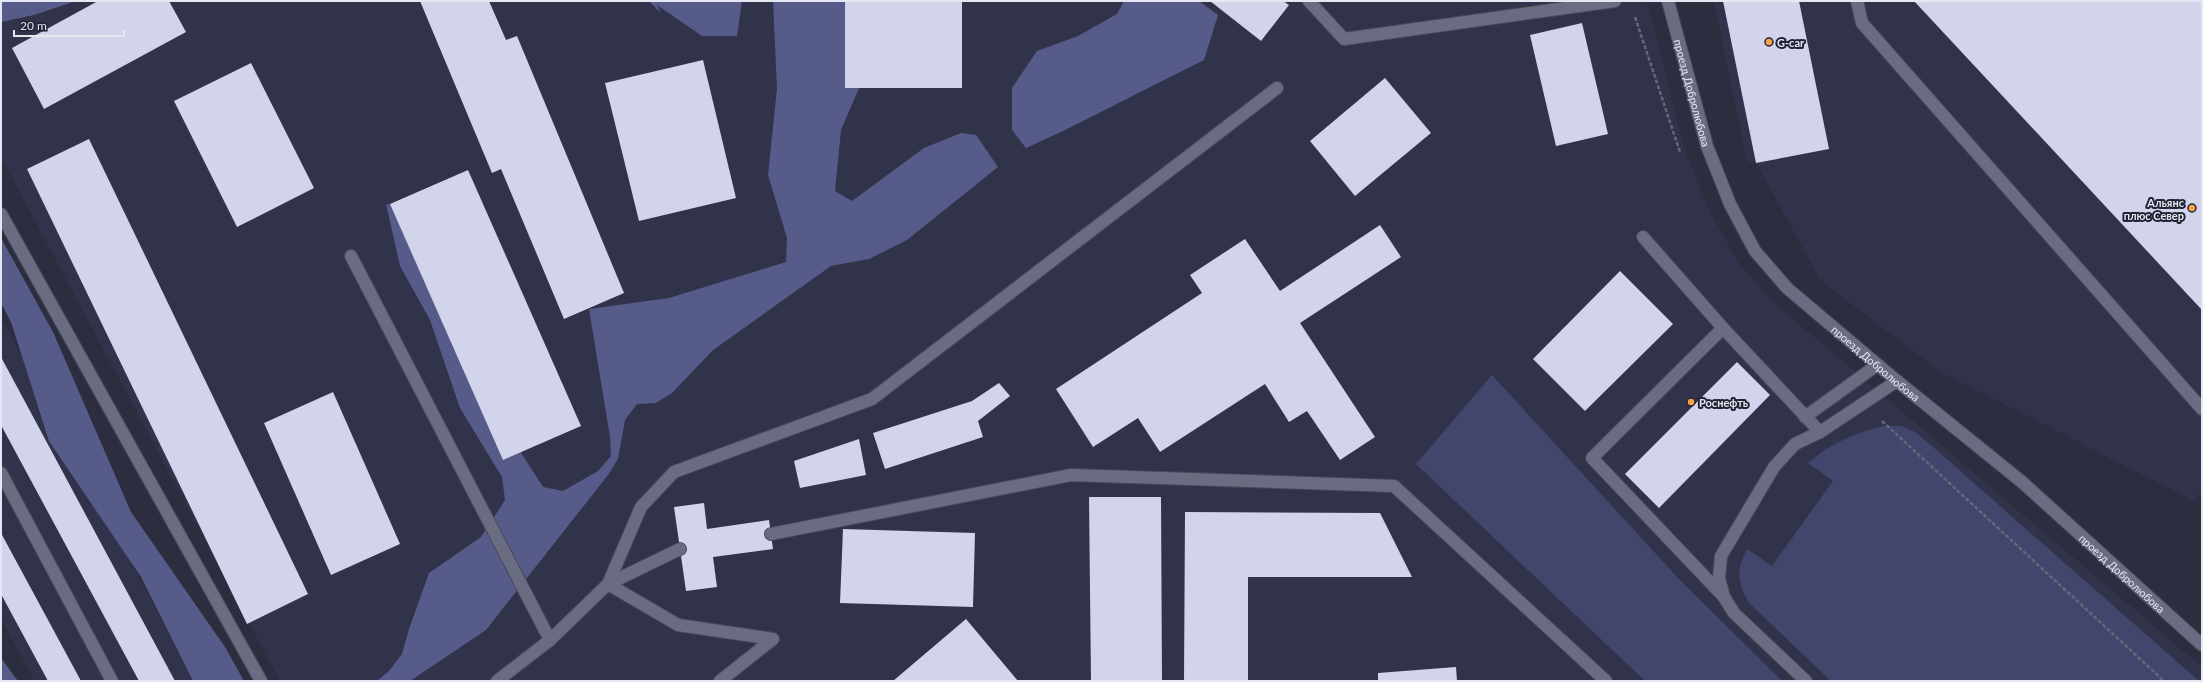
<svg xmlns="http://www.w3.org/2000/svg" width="2203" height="682" viewBox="0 0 2203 682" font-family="Lato,sans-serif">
<rect width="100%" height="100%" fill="#2c2e3f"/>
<g fill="#31334b">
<path d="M1,1H1647L1685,151L1710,212L1738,262L1771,300L2202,667V681H280L1,157Z"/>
<path d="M1714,1H2202V490L2194,501L1941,372L1821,281L1756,163L1747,162Z"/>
<path d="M1,318L194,681H35L1,619Z"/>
</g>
<g fill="#43466c">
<path d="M1492,375L1678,578L1782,681H1645L1416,464Z"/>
<path d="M1883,426H1901L1917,433L2199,681H1831L1749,603C1737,583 1736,569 1747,549L1772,566L1833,481L1808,463C1829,444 1855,433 1883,426Z"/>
</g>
<g fill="#565b89">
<path d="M1,1H76L34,15L1,22Z"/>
<path d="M649,1H742L737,36H702L657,5L661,13Z"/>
<path d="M773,1H853L865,74L841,130L835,191L852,201L924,148L961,133L976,135L998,167L907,240L869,259L831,266L713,350L672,393L656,403L637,404L625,420L618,459L608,475L486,630L410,681H377L389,671L402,654L409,629L429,573L481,537L505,500L502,477L460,408L430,320L400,266L386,204L405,207L509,434L543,487L563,491L598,471L611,456L610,437L589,309L669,298L786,262L787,238L768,175L777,89Z"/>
<path d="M1124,1H1199L1218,15L1204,60L1061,132L1026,148L1012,130V88L1037,51L1078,36L1117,14Z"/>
<path d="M1,238L53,332L131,512L225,647L244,681H193L141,577L49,441L11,322L1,303Z"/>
<path d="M1,658L18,681H1Z"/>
</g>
<g fill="#d1d4eb">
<path d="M98,1H169L186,32L44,109L12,48Z"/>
<path d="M420,1H489L506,40L517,36L624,293L564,319L501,169L492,173Z"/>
<rect x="845" y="1" width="117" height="87"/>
<path d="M1210,1H1283L1289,5L1261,41Z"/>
<path d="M1723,1H1799L1829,149L1756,163Z"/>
<path d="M1914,1H2202V310Z"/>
<path d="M1582,23L1608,134L1556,146L1530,35Z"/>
<path d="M703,60L736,198L639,221L605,83Z"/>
<path d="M251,63L314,188L237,227L174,101Z"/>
<path d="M1385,78L1431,133L1355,196L1310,141Z"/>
<path d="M89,139L308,594L247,624L27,169Z"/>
<path d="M468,170L581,426L503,460L390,204Z"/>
<path d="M1380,225L1401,257L1300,323L1375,437L1340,460L1307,411L1289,422L1265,384L1160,452L1138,418L1093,447L1056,389L1202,293L1190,275L1245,239L1280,291Z"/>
<path d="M1620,271L1673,324L1585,411L1533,359Z"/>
<path d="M1,357L175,681H139L1,425Z"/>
<path d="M1737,362L1770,395L1659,508L1625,474Z"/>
<path d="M999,383L1010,396L978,421L983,437L885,469L873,433L972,401Z"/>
<path d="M333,392L400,544L331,575L264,423Z"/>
<path d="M859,439L866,475L800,488L794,461Z"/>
<path d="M1089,497H1161L1162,681H1091Z"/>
<path d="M704,503L707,529L769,520L773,549L713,557L717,587L686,591L674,507Z"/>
<path d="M1185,512L1380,513L1412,577H1248V681H1184Z"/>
<path d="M843,529L975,533L973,607L840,603Z"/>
<path d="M1,533L81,681H48L1,594Z"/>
<path d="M966,619L1018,681H893Z"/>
<path d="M1456,667L1457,681H1378V673Z"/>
</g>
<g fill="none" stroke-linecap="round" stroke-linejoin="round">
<g stroke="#4a4c5b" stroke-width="14">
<g id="lane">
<path d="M1309,1L1344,39L1615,1"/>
<path d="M1857,1L1862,23L2202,409"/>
<path d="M1,214L261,681"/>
<path d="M1643,237L1723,328"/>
<path d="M351,256L550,640"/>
<path d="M1805,417L1877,365"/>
<path d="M1,473L112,681"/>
<path d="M771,534L1071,475L1394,486L1606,681"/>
<path d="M608,584L678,625L773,639L720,681"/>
<path d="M608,584L680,549"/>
<path d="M1724,597L1592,458L1723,328L1820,432"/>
<path d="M497,681L550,640L608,584L641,507L674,472L872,399L1277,88"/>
<path d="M1806,681L1734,613L1724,597L1719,578L1721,556L1774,467L1795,444L1820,432L1897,381"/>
</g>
</g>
<g stroke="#4a4c5b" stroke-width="14">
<g id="secondary">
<path id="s1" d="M1668,1L1707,146L1730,204L1755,251L1787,288L1897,381L2022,482L2202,645"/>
</g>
</g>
<g stroke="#656777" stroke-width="2.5" stroke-dasharray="4 2" stroke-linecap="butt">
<path d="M1635,17L1680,152"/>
<path d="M1882,421L2164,681"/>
</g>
<use href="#lane" stroke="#6a6d81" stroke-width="12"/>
<use href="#secondary" stroke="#6a6d81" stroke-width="12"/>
</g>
<g fill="#f6a247" stroke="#222435" stroke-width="1.5">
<circle cx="1769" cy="42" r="4"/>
<circle cx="2192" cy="208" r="4"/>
<circle cx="1691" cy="402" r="4"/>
</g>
<g text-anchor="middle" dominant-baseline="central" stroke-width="4" stroke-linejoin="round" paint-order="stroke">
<g font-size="11" font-weight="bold" fill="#e5e7f3" stroke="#222435" text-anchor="start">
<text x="1777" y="42">G-car</text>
<text x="2184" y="202" text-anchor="end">Альянс<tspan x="2184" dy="13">плюс Север</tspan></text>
<text x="1699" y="402">Роснефть</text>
</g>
<g font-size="11" fill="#e5e7f3" stroke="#222435">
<text stroke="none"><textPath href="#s1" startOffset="95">проезд Добролюбова</textPath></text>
<text stroke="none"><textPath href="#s1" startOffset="431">проезд Добролюбова</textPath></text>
<text stroke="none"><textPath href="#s1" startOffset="755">проезд Добролюбова</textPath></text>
</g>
</g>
<rect width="2203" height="682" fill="none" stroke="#e5e7f3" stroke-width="4"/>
<path d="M14 30v6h110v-6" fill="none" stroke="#e5e7f3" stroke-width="2"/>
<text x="20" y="30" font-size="12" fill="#e5e7f3" stroke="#222435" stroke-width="3" paint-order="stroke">20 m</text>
</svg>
